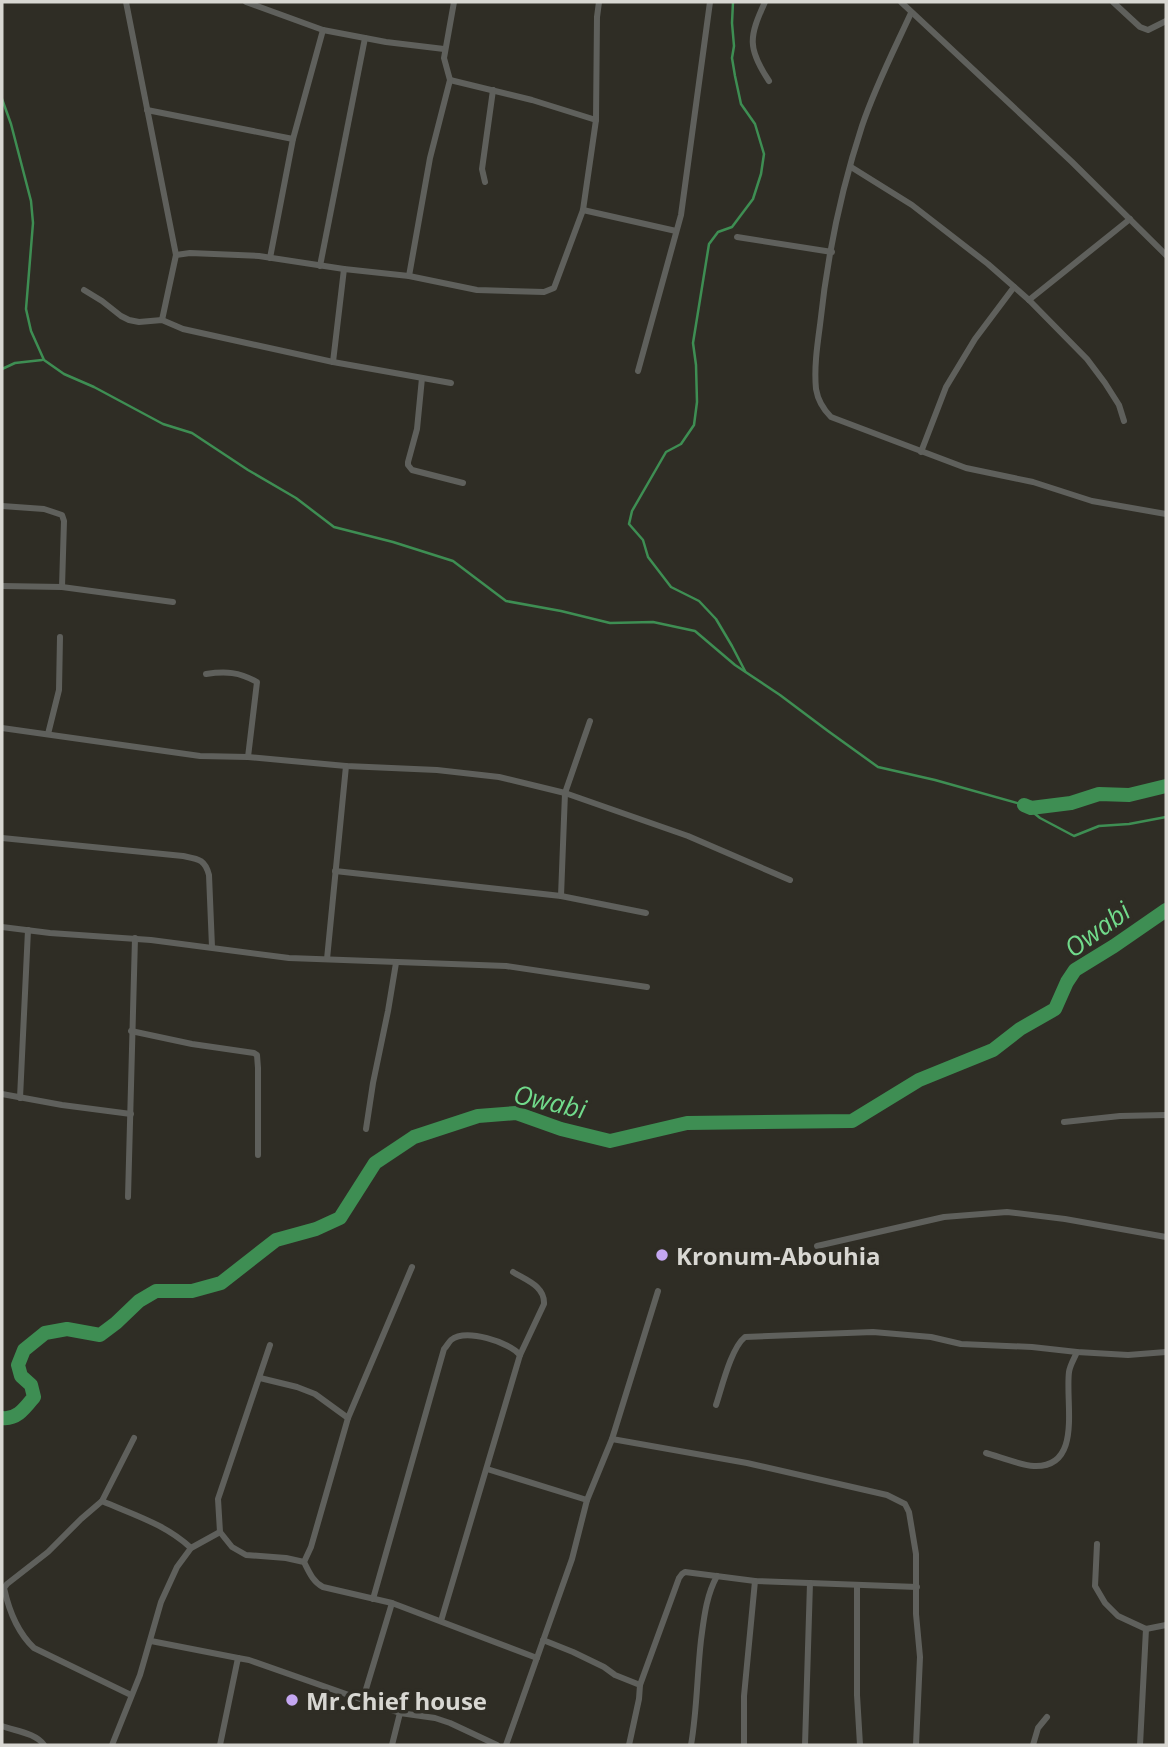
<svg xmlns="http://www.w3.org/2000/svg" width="1168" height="1747" viewBox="0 0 1168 1747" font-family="'Open Sans',sans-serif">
<rect width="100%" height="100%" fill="#2f2d25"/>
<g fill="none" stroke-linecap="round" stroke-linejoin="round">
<g stroke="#3e8e53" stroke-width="2.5">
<path d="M733,2L732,23L734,46L732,58L735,76L741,104L755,124L764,154L761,174L753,199L732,227L718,232L709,244L693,343L696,365L697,402L694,425L681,444L666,452L632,511L629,524L643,540L648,557L671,587L699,601L716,619L732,646L745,671"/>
<path d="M2,99L11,124L31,201L33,223L26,309L31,331L44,360L64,374L94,387L163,424L192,433L248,470L296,498L334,527L393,542L453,561L506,601L561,611L610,623L653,622L695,631L735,665L780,695L828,731L878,767L935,780L1024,805L1040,818L1074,836L1099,826L1129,824L1166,817"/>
<path d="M2,369L15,363L42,360"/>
</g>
<g stroke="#3e8e53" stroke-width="14">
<path d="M1024,805L1031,808L1071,803L1099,794L1129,795L1166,786"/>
<path d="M2,1418C17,1420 25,1408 34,1397L31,1385L21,1376L18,1365L24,1350L45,1333L67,1329L100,1335L116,1323L139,1301L156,1291H192L221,1283L276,1240L316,1229L340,1218L375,1163L414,1137L478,1116L516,1113L561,1129L610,1141L687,1123L852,1121L919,1080L993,1050L1020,1029L1055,1009L1067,982L1075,970L1114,946L1166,910"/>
</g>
<g stroke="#5f605c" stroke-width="6">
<path d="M126,2L176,255"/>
<path d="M246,2L323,30L386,42L444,49"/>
<path d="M765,2C749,37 747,48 769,81"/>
<path d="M901,2L1072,162L1166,255"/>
<path d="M1113,2L1140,27L1148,30L1166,21"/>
<path d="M911,13C894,50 875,87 862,126C841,190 827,258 820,325C817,347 814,368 816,389C818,401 823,409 831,417L966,468L1033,482L1092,501L1166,514"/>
<path d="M450,80L532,100L596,120"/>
<path d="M147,110L293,139"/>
<path d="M851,167L912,205L988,264L1029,300L1087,359L1105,383L1119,405L1124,421"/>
<path d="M485,182L482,169L493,90"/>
<path d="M583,210L676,231"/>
<path d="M737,237L832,252"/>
<path d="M270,258L293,139L323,30"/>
<path d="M320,266L365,38"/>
<path d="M409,276L430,158L450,80L444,58L454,2"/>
<path d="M84,290L102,301L121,316L129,320L139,322L162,320L183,329L333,362L451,383"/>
<path d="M1029,300L1130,219"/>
<path d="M162,320L176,255L190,253L259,256L344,269L409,276L477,290L544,292L554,288L583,210L596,120L597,17L599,2"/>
<path d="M333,362L344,269"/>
<path d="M638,371L681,215L710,2"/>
<path d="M422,378L417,429L408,462V465L412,470L463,483"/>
<path d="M921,452L946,387L975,339L1014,287"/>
<path d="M2,506L44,509L62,515L64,521L62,587"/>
<path d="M2,586L62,587L173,602"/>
<path d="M206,674C226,671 239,672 257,682L248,757"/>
<path d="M2,728L200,756L248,757L346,766L437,770L499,777L565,793L688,836L790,880"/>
<path d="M48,734L59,690L60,637"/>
<path d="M2,838L183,856C198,859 205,859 209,875L212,947"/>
<path d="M335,871L561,896L646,913"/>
<path d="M561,896L565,793L590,721"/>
<path d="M2,927L50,933L151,940L289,958L506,966L647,987"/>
<path d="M327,959L346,766"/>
<path d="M131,1031L192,1044L254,1053L257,1055L258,1068V1155"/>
<path d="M2,1094L62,1105L131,1114"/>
<path d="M20,1098L28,930"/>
<path d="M1064,1122L1120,1116L1166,1115"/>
<path d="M366,1129L373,1083L388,1011L396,963"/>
<path d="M128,1197L135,938"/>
<path d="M817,1246L944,1217L1007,1212L1065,1219L1166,1237"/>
<path d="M270,1345L218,1499L220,1532L232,1547L246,1555L286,1558L304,1562"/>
<path d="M260,1378L297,1387L315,1394L348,1418"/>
<path d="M716,1405C722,1387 731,1348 745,1337L873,1332L931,1337L961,1344L1032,1347L1077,1352L1128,1355L1166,1352"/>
<path d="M612,1439L747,1463L887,1495L905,1504L909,1512L916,1554V1614L920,1657L916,1745"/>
<path d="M986,1453C1000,1457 1020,1465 1034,1466C1083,1468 1065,1403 1069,1372C1070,1365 1074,1359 1077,1352"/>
<path d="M487,1469L587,1500"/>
<path d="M102,1501C134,1515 165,1524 191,1548"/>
<path d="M1097,1544L1095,1586L1105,1603L1118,1616L1146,1629L1166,1625"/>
<path d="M304,1562L311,1547L348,1418L412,1267"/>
<path d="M304,1562C309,1572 313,1582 323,1587L392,1603L537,1658"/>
<path d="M857,1585V1695L860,1745"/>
<path d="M373,1599L444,1349C447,1346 448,1343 451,1340C466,1328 509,1342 520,1355"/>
<path d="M441,1621L520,1355L544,1304C545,1286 526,1280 513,1272"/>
<path d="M543,1640L573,1652L604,1667L615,1675L640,1685L639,1699L629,1745"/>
<path d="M151,1641L238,1658"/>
<path d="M640,1685L679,1578L682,1574L685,1572L755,1581L917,1587"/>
<path d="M131,1695L34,1648C17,1632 9,1611 4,1588L7,1584L48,1552L81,1519L102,1501L134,1438"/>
<path d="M363,1699L392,1603"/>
<path d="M400,1713L435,1718L450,1723L497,1745"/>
<path d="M2,1726C15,1731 36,1733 44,1745"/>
<path d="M112,1745L140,1675L161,1602L177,1567L191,1548L220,1532"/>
<path d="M220,1745L238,1658L249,1660L400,1713L392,1745"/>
<path d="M506,1745L572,1559L587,1500L612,1439L658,1291"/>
<path d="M691,1745C697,1711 697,1675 701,1640C704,1618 706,1596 717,1576"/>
<path d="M744,1745V1696L755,1581"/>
<path d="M805,1745L810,1583"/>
<path d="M1033,1745L1038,1728L1047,1717"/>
<path d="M1140,1745L1146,1629"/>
</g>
</g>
<g fill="#c4a7f1" stroke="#2f2d25" stroke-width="2.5">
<circle cx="662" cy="1255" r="7"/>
<circle cx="292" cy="1700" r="7"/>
</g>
<g text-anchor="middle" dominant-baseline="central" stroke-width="7" stroke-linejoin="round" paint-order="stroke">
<g font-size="24" font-weight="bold" fill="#d8d7d2" stroke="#2f2d25" text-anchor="start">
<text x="676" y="1255">Kronum-Abouhia</text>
<text x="306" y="1700">Mr.Chief house</text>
</g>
<g font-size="26" font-style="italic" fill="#71da8b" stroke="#2f2d25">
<text transform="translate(1097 929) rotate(-36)">Owabi</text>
<text transform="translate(550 1101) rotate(13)">Owabi</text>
</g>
</g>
<rect width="1168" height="1747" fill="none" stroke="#d8d7d2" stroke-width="7"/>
</svg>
